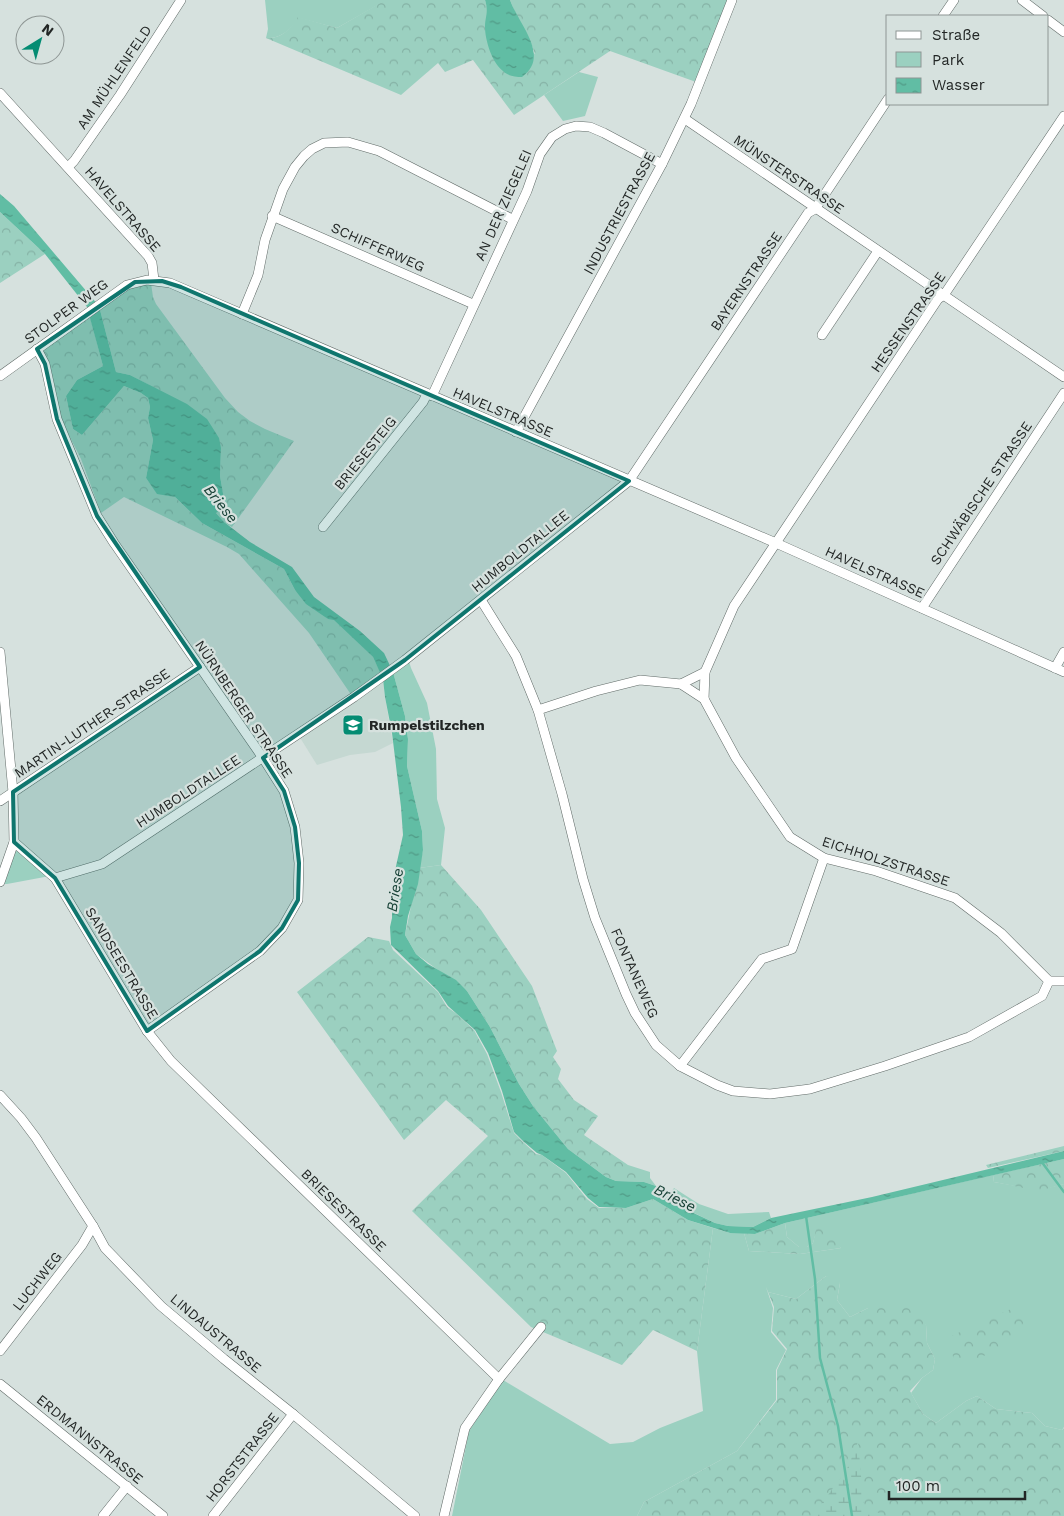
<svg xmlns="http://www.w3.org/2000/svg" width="1064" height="1516" viewBox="0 0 1064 1516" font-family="'Work Sans',sans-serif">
<defs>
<pattern id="forest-crowns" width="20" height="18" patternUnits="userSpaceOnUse" patternTransform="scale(1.25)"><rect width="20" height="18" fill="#9bd0c0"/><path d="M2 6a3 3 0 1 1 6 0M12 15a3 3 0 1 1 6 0" fill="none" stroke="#85b2a5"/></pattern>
<pattern id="wetland-marsh" width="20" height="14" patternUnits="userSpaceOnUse" patternTransform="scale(1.25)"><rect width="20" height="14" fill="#9bd0c0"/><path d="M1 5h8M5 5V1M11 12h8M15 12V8" fill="none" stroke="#85b2a5"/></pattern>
<pattern id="water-ripples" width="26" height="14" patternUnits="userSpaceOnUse" patternTransform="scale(1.25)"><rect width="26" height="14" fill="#61bda4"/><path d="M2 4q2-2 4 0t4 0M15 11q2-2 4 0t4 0" fill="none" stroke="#509985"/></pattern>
</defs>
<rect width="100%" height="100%" fill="#d6e1de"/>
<path fill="#c5d8d2" d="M383,679L385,697L393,743L375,752L350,755L317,765L299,736Z"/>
<g fill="#9bd0c0">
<path d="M265,0H383V2L337,28L299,18C291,29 281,39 266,38L268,29Z"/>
<path d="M579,72L598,77L585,116L563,121L544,95Z"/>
<path d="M407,655L411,668L427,703L436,749L437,799L445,828L441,865L419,868L423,850L422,831L407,766L408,738L405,716L393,672Z"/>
<path d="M15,847L50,876L7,884H2Z"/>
<path d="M993,1175L994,1182L1039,1190L1064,1184V1427L1062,1430L1045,1426L1032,1413L996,1409L977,1396L966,1401L936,1423L923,1414L911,1393L922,1378L933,1370L935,1359L927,1343L926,1325L868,1308L850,1317L837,1300L840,1283L826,1276L796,1299L768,1292L766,1287L773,1308L771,1332L786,1350L776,1370V1400L737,1451L644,1502L637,1516H452L469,1431L503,1380L610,1444L633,1442L660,1428L703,1411L697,1351L713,1228L730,1233H744L749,1251L800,1254L841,1248L818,1225L813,1243L807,1247H799L787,1237L785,1223Z"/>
<path d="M674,1188L699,1204L728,1214L769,1212L771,1218L753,1227L728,1226L715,1223L692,1212L669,1196Z"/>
</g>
<g fill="url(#forest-crowns)">
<path d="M383,0H485L488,10L487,17L535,54C529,35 517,19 510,0H729L696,82L610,51L514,115L473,60L445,72L438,63L401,95L266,38C281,39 291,29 298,17L337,28L382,2Z"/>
<path d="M0,212L45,254L0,283Z"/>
<path d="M151,283L153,297L156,304L225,398L238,412L250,421L265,429L294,441L232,527L224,522L215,512L221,510L225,505L220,476L221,448L149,385L130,375L116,372L99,306L127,287Z"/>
<path d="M89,313L103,366L77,380L66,396L73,429L82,435L124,386L141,393L148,398L150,407L148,418L153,440L146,478L157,493L175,497L202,523L284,569L295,590L328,619H334L373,657L382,675L352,696L309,633L239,554L227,547L124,497L101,513L81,459L55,408L39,350Z"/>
<path d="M441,865L481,910L532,986L557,1051L553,1057L561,1069L558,1079L574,1100L598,1116L584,1135L628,1165L650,1172V1178L656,1186L644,1182L616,1181L606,1177L568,1149L533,1106L519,1084L490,1027L467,991L416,954L405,935L419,868Z"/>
<path d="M368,937L389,941L393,950L438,992L447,1007L457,1014L474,1030L487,1054L501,1092L514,1133L523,1142L536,1154L542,1155L566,1173L587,1199L599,1208H626L653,1199L688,1220L713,1228L697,1351L653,1330L622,1365L531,1327L412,1211L488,1136L446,1100L404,1140L297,992Z"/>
<path d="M1064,1146V1151L988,1168L986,1165Z"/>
<path d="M1064,1159V1184L1039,1191L994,1182L993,1175Z"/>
<path d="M785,1223L787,1237L799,1247H807L813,1243L817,1225H825L841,1248L800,1254L749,1251L744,1233L755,1234Z"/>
<path d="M826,1276L838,1277L840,1283L837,1300L850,1317L868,1308L900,1305L913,1309L926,1325L927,1343L935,1359L933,1370L922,1378L910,1391L923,1414L936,1423L966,1401L977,1396L996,1409L1032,1413L1045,1426L1062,1430L1064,1428V1516H637L644,1502L737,1451L777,1400V1370L787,1349L772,1331L774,1307L768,1292L796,1299Z"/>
<path d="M1022,1304L1030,1325L1022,1336L978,1359L954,1362L949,1337Z"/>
</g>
<path fill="url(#wetland-marsh)" d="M858,1442L864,1506L885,1516H817L820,1506L847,1469Z"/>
<g fill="url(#water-ripples)">
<path d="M485,0H510C519,25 551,56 522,77C515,77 508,76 503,71C492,63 485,40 485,27C485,16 489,13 485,0Z"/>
<path d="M0,194L14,206L99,306L116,372L130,375L187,404L207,419L219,438L221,448L220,476L225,505L216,513L224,522L250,542L292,567L314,597L360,631L384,653L393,672L405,716L408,739L407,766L422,831L423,850L418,884L408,916L405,935L416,954L428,964L456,980L467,991L490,1027L519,1084L533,1106L568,1149L606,1177L616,1181L644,1182L656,1186L685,1209L715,1223L728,1226L753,1227L771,1218L872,1197L1064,1151V1159L785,1223L755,1234L730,1233L688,1220L653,1199L626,1208L599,1207L588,1198L566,1172L542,1155L537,1153L524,1142L514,1132L502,1091L488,1053L475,1030L448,1006L438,991L391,945L390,927L392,918V891L394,875L403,835L401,807L392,733L385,697L383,679L373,657L334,620L328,619L306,604L295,590L284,569L202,523L175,497L157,494L146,478L153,440L148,418L150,407L148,398L141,393L124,386L82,435L73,429L66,396L77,380L103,366L87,307L45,254L0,212Z"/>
</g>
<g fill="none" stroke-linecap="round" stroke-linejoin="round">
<g stroke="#61bda4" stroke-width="2.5">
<path d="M1041,1161L1064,1192"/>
<path d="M806,1216L815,1279L820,1358L838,1426L852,1516"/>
</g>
<g stroke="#616b68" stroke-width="10">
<g id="street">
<path d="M1022,0L1043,16"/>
<path d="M943,16L954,0"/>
<path d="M1048,20L1064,32"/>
<path d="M0,93L148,256L152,263L154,280"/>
<path d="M685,119L1064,377"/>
<path d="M68,167L74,161L120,95L181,0"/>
<path d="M272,216L473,304"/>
<path d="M242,314L258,275L265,240L283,189L295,167L304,156L312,149L324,143L348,142L379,151L512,219"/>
<path d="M822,335L878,251"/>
<path d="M37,349L45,364L57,419L97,516L114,543L263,758L284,791L295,827L299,863L298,900L282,928L260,951L147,1031"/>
<path d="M0,376L127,285L147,280L170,283L776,543L1064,672"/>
<path d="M432,396L527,191L540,154L552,137L565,129L576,126L590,127L604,133L662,164"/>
<path d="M516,432L662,164L691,104L732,0"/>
<path d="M323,527L423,402L427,394"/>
<path d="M481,600L516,656L538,710L562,794L583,879L595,918L626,994L635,1013L656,1045L680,1066L717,1085L733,1091L770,1094L810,1089L885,1066L969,1037L1042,996L1049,981H1064"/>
<path d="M922,608L1064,393"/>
<path d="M0,652L13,792L14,842L0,882"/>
<path d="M1055,668L1064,652"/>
<path d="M681,684L704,699L736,758L790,837L824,858L876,871L955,898L1001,933L1049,981"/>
<path d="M704,699L705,672L734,606L938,299L944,295L1064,116"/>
<path d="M538,710L596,691L640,680L681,684L705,672"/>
<path d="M0,801L200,667"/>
<path d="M14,842L55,878L102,864L354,697L405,660L629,481L808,213L815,209L888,99"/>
<path d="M55,878L147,1031L171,1061L499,1379"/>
<path d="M680,1066L762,959L792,949L824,858"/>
<path d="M0,1095L21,1118L36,1138L93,1226L105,1248L161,1306L224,1359L293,1414L415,1516"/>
<path d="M0,1351L82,1245L93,1226"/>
<path d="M0,1384L163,1516"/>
<path d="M103,1516L127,1486"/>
<path d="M213,1516L293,1414"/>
<path d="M444,1516L465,1428L499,1379L541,1327"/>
</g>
</g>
<use href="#street" stroke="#fff" stroke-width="9"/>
</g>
<path fill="#0f766e" fill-opacity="0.2" stroke="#0f766e" stroke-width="4" stroke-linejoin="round" d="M162,281L181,287L629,481L405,660L263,758L284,791L295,827L299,863L298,900L282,928L260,951L147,1031L55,878L14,842L13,792L200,667L97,516L57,419L45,364L37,349L135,282Z"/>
<defs>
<g id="school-square" transform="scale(1.125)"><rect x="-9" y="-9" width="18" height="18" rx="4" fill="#048c73" stroke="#d6e1de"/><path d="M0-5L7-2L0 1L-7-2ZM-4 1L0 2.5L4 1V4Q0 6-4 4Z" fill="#fff"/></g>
</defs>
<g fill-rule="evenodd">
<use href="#school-square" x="353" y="725"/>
</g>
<g text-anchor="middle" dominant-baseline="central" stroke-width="4.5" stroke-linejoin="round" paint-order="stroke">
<g font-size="14" fill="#222625" stroke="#d6e1de">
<text transform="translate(114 77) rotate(-56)">AM MÜHLENFELD</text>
<text transform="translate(789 174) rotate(34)">MÜNSTERSTRASSE</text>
<text transform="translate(503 205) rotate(-66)">AN DER ZIEGELEI</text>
<text transform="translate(123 209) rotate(49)">HAVELSTRASSE</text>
<text transform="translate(619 213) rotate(-62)">INDUSTRIESTRASSE</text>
<text transform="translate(378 247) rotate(24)">SCHIFFERWEG</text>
<text transform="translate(746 281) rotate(-56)">BAYERNSTRASSE</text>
<text transform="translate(66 311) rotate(-36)">STOLPER WEG</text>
<text transform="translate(908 322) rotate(-55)">HESSENSTRASSE</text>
<text transform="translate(503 412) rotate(23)">HAVELSTRASSE</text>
<text transform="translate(365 453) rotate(-51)">BRIESESTEIG</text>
<text transform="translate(981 493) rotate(-56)">SCHWÄBISCHE STRASSE</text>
<text transform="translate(520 551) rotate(-39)">HUMBOLDTALLEE</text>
<text transform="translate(875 572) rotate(24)">HAVELSTRASSE</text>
<text transform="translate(244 709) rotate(56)">NÜRNBERGER STRASSE</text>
<text transform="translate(92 723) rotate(-34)">MARTIN-LUTHER-STRASSE</text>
<text transform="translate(188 791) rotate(-33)">HUMBOLDTALLEE</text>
<text transform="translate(886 861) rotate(18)">EICHHOLZSTRASSE</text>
<text transform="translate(122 963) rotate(59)">SANDSEESTRASSE</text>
<text transform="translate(635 973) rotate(66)">FONTANEWEG</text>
<text transform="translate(344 1210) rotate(44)">BRIESESTRASSE</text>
<text transform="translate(37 1281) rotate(-52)">LUCHWEG</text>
<text transform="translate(216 1333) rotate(40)">LINDAUSTRASSE</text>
<text transform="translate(90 1439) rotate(39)">ERDMANNSTRASSE</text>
<text transform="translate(242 1457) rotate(-52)">HORSTSTRASSE</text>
</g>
<g font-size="14" font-weight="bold" fill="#222625" stroke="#d6e1de" text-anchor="start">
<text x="369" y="725">Rumpelstilzchen</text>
</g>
<g font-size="15" font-style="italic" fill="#174136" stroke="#d6e1de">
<text transform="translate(221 504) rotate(51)">Briese</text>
<text transform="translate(395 890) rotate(-81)">Briese</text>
<text transform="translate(675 1198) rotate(26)">Briese</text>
</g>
</g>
<rect x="886" y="15" width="162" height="90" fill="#d6e1de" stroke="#8e9694"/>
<rect x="896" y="31" width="25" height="8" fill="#ffffff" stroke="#8e9694"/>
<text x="932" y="40" font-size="15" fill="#222625">Straße</text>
<rect x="896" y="52" width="25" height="15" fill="#9bd0c0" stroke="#8e9694"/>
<text x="932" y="65" font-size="15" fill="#222625">Park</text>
<rect x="896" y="78" width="25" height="15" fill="url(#water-ripples)" stroke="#8e9694"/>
<text x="932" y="90" font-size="15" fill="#222625">Wasser</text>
<g transform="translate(40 40) rotate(37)"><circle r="24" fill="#d6e1de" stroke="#8e9694"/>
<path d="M0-4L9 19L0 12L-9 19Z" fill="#048c73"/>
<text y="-8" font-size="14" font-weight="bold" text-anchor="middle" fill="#222625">N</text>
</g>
<path d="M889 1491v8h136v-8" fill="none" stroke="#222625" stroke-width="2.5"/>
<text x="896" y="1491" font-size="15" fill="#222625" stroke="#d6e1de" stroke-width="4" paint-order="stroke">100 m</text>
</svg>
